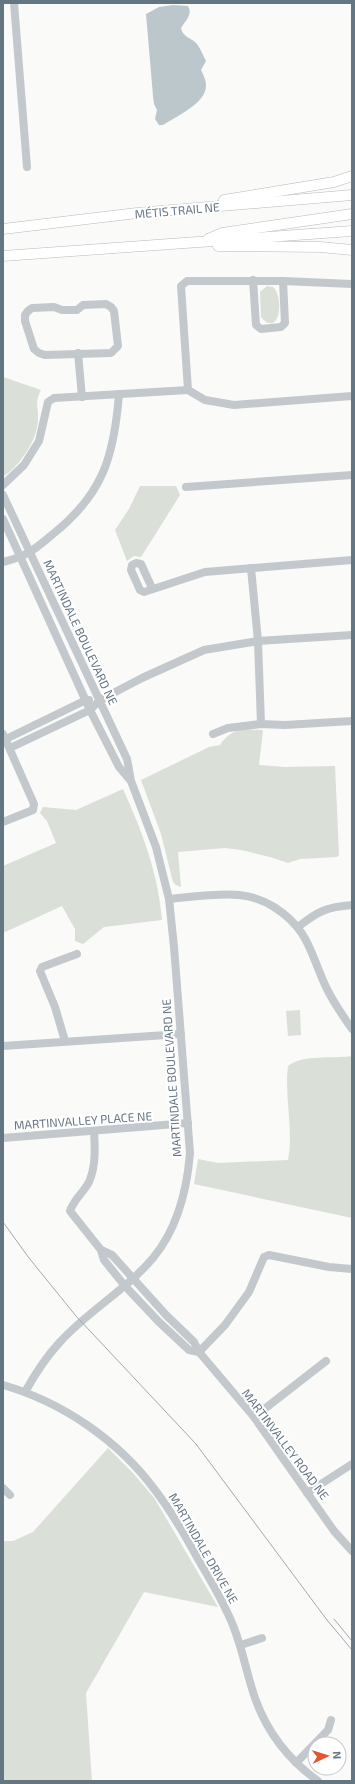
<svg xmlns="http://www.w3.org/2000/svg" width="355" height="1784" viewBox="0 0 355 1784" font-family="'Exo 2',sans-serif">
<rect width="100%" height="100%" fill="#fafaf8"/>
<g fill="#dadfd7">
<path d="M267,286L273,287C285,298 279,339 261,317L260,292Z"/>
<path d="M3,377L41,390C34,403 39,407 38,420C37,441 20,465 3,477Z"/>
<path d="M140,486H176L180,495L141,557L134,556L127,561L115,530L129,509Z"/>
<path d="M263,730L259,765L285,767L335,766L339,855L337,857L300,859L288,863L270,857L241,850L225,848L178,852L181,887L176,885L173,882L161,834L141,780L209,747L220,745C233,727 242,730 263,730Z"/>
<path d="M123,789C142,831 158,873 162,920L104,927L83,944L75,941V929L62,906L3,933V866L56,843L47,821L40,813L43,807L76,810Z"/>
<path d="M300,1010L301,1035L288,1036L286,1011Z"/>
<path d="M352,1056V1218L194,1184L198,1159L218,1163L288,1160C294,1129 284,1097 288,1066C302,1054 334,1059 352,1056Z"/>
<path d="M108,1448L133,1473L155,1499L218,1607L144,1592L86,1693L92,1781H3V1541H13L33,1532Z"/>
</g>
<path fill="#bbc7cb" d="M173,5L188,6C193,14 186,20 181,28C183,38 191,37 197,44C201,50 203,55 206,61L201,70C203,74 206,80 206,85C207,103 175,117 163,125H159L155,119L157,110L154,104L153,96L146,14L159,7Z"/>
<g fill="none" stroke-linecap="round" stroke-linejoin="round">
<g stroke="#b5babe" stroke-width="11">
<g id="major">
<path d="M224,200L334,182L352,176"/>
<path d="M3,229L137,213L352,195"/>
<path d="M208,239L222,233L352,214"/>
<path d="M218,246L320,247L352,250"/>
<path d="M3,256L352,231"/>
</g>
</g>
<g stroke="#c3c8cc" stroke-width="8">
<path d="M14,3L27,167"/>
<path d="M253,280L256,325L261,329L281,327L285,323L283,281"/>
<path d="M106,304L111,307L114,311L118,346L111,353L45,355L39,353L34,349L25,321V315L28,311L32,308L54,307L62,310H77L83,305Z"/>
<path d="M78,353L82,397"/>
<path d="M188,390L181,286L187,281H283L352,284"/>
<path d="M3,485L24,465L39,441L48,402L54,398L188,390L205,400L234,405L352,396"/>
<path d="M186,487L352,475"/>
<path d="M3,495L127,759L131,781L156,847L169,899L174,947L190,1153C187,1190 178,1228 153,1258C126,1290 88,1311 60,1342C46,1357 35,1374 25,1392"/>
<path d="M3,519L90,710L119,767L130,780"/>
<path d="M3,562C27,556 34,550 53,534C103,494 114,457 119,394"/>
<path d="M251,568L258,641L261,724"/>
<path d="M152,588L141,564L136,563L132,565L131,570L140,590L144,592L205,572L352,560"/>
<path d="M3,734L34,804L33,810L3,822"/>
<path d="M213,734L228,728L261,724L285,725L352,721"/>
<path d="M6,739L86,700H89"/>
<path d="M10,748L90,710L100,700L142,678L204,650L258,641L352,635"/>
<path d="M169,899C192,897 216,893 239,895C251,896 264,901 274,907C309,929 310,953 326,987C333,1002 343,1016 352,1029"/>
<path d="M298,927C318,911 327,907 352,905"/>
<path d="M65,1041L55,1007L40,971L42,967L77,954"/>
<path d="M3,1046L181,1034"/>
<path d="M94,1131C95,1148 96,1166 89,1182C84,1192 74,1199 70,1211L101,1250L112,1255L166,1315L194,1342L199,1352L254,1417L334,1531L352,1551"/>
<path d="M3,1138L188,1123"/>
<path d="M101,1250L104,1260L125,1286L159,1322L189,1350L199,1352"/>
<path d="M199,1352L225,1325L249,1292L264,1257L269,1255L329,1267L352,1269"/>
<path d="M3,1385C62,1402 118,1440 155,1490C171,1511 185,1535 198,1559C211,1581 225,1604 234,1628C243,1651 247,1675 255,1698C267,1732 289,1760 318,1781"/>
<path d="M254,1417L326,1361"/>
<path d="M3,1488L10,1495"/>
<path d="M307,1493L352,1464"/>
<path d="M241,1645L262,1638"/>
<path d="M296,1763L328,1730L331,1720"/>
</g>
<use href="#major" stroke="#fff" stroke-width="10"/>
<g stroke="#a2aab0" stroke-width="1">
<path d="M3,1222L29,1258L76,1316L196,1444L327,1620L352,1650"/>
<path d="M334,1619L352,1641"/>
</g>
</g>
<g text-anchor="middle" dominant-baseline="central" stroke-width="4" stroke-linejoin="round" paint-order="stroke">
<g font-size="12" fill="#657683" stroke="#fff">
<text transform="translate(177 210) rotate(-5)">MÉTIS TRAIL NE</text>
<text transform="translate(81 632) rotate(65)">MARTINDALE BOULEVARD NE</text>
<text transform="translate(171 1078) rotate(-94)">MARTINDALE BOULEVARD NE</text>
<text transform="translate(83 1120) rotate(-4)">MARTINVALLEY PLACE NE</text>
<text transform="translate(286 1444) rotate(53)">MARTINVALLEY ROAD NE</text>
<text transform="translate(204 1548) rotate(60)">MARTINDALE DRIVE NE</text>
</g>
</g>
<rect width="355" height="1784" fill="none" stroke="#657683" stroke-width="8"/>
<g transform="translate(327 1756) rotate(86)"><circle r="19" fill="#ffffff" stroke="#c1c8cd"/>
<path d="M0-3L7 15L0 10L-7 15Z" fill="#e4572e"/>
<text y="-6" font-size="11" font-weight="bold" text-anchor="middle" fill="#657683">N</text>
</g>
</svg>
